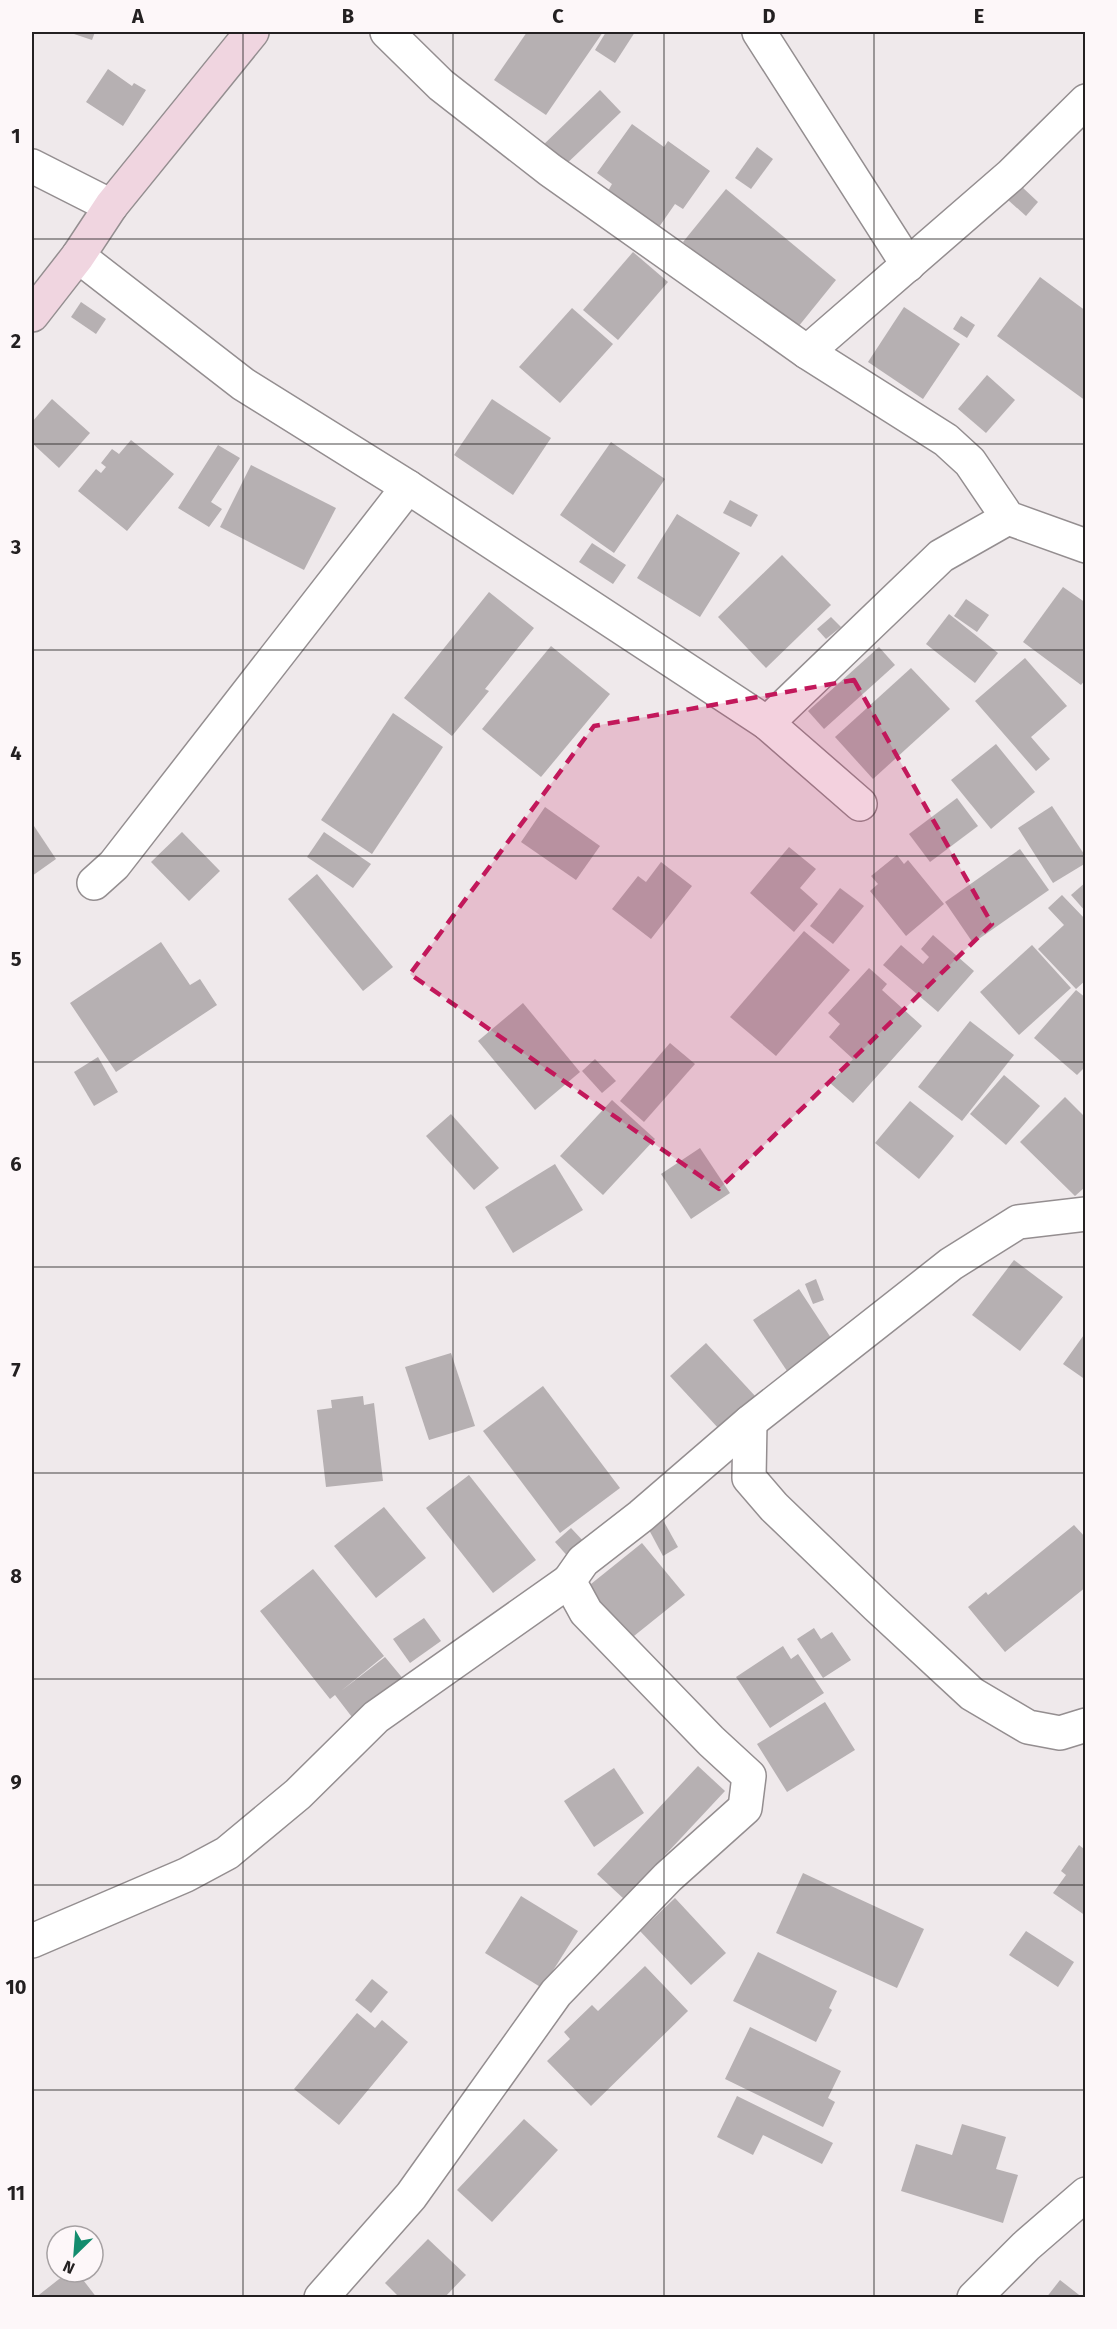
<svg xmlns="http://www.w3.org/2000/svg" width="1117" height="2329" viewBox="0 0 1117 2329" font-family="'Fira Sans',sans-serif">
<rect width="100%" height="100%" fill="#efe9eb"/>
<g fill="#b6b0b2">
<path d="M68,32H95L92,40Z"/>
<path d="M527,32H603L546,115L494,80Z"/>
<path d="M606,32H635L615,63L595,50Z"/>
<path d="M108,69L132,86L134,83L146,90L123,126L86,102Z"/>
<path d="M600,90L621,112L561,169L540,148Z"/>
<path d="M632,124L664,147L668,141L710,171L683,209L675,204L659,227L608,191L612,184L597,173Z"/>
<path d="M757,147L773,159L751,189L735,178Z"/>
<path d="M1021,186L1038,202L1026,216L1008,200Z"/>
<path d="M726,189L836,280L794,332L683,242Z"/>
<path d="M633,252L668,282L618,340L583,310Z"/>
<path d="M1040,277L1086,311V401L997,336Z"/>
<path d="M81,302L106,319L96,334L71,317Z"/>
<path d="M904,307L960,344L923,399L868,362Z"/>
<path d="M572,308L613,344L560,403L519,367Z"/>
<path d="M961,316L975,325L967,338L953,329Z"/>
<path d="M987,375L1015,400L986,433L958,409Z"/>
<path d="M52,399L90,433L59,468L32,443V422Z"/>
<path d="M492,399L551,438L513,495L454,455Z"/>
<path d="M131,440L174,474L127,531L78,491L96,469L101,473L106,467L101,463L112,449L119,454Z"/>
<path d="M611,442L665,479L614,553L560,515Z"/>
<path d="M218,445L240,458L211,502L222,509L209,527L178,508Z"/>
<path d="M251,465L336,508L304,570L220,527Z"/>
<path d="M730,500L758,515L751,527L723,513Z"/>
<path d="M677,514L740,553L700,617L637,578Z"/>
<path d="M592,543L626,565L613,584L579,562Z"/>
<path d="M782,555L831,605L766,668L718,617Z"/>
<path d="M1063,587L1086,603V679L1081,685L1023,642Z"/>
<path d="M489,592L534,628L485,689L489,691L452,736L404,698Z"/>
<path d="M966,599L989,615L977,632L954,616Z"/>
<path d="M949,614L998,653L975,683L926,644Z"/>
<path d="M831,617L841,627L826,639L817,629Z"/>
<path d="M551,646L610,694L541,777L482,729Z"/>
<path d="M879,647L895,665L824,729L808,711Z"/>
<path d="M1025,658L1067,706L1031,737L1050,759L1036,771L975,701Z"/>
<path d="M911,668L950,709L873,779L835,737Z"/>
<path d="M393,713L443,747L372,854L321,820Z"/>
<path d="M996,744L1035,792L991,829L951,780Z"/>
<path d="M957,798L978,826L930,862L909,834Z"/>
<path d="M1052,806L1086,857V863L1053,883L1018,828Z"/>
<path d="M545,807L600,846L576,880L521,842Z"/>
<path d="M32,823L56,859L32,876Z"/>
<path d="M182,832L220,871L189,901L151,862Z"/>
<path d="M324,832L371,864L353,888L307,857Z"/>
<path d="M789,847L816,869L800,888L818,904L794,932L750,893Z"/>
<path d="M1020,849L1049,890L973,943L945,902Z"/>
<path d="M897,855L904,864L908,860L944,904L906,936L870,891L878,884L871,876Z"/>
<path d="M661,862L692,886L651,939L612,909L638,876L646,882Z"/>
<path d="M317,874L393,967L363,991L288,899Z"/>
<path d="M1086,882V912L1071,895Z"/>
<path d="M840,888L864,906L833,944L810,926Z"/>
<path d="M1062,895L1086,920V980L1076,989L1038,949L1064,925L1048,908Z"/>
<path d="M804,931L850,970L776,1056L730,1017Z"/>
<path d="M933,935L974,971L938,1012L883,965L901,945L923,964L929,957L921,949Z"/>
<path d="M161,942L190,985L200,979L217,1005L116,1072L70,1003Z"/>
<path d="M1032,945L1071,988L1019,1035L980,992Z"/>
<path d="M869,968L887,984L882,990L922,1026L853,1103L830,1083L853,1059L829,1037L840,1024L828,1013Z"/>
<path d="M1076,990L1086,998V1066L1077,1075L1034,1038Z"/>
<path d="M523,1003L580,1072L535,1110L478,1041Z"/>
<path d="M970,1021L1014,1055L962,1121L918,1087Z"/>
<path d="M670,1043L695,1064L644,1122L620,1101Z"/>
<path d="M98,1057L118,1092L94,1106L74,1072Z"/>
<path d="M595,1059L616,1081L602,1093L582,1071Z"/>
<path d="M1004,1075L1040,1106L1006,1145L970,1114Z"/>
<path d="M1065,1097L1086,1118V1189L1084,1188L1075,1196L1020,1142Z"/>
<path d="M612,1100L655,1139L603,1195L560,1156Z"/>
<path d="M910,1101L954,1136L919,1179L875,1143Z"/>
<path d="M451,1114L499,1168L474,1190L426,1136Z"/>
<path d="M700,1148L730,1193L691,1219L661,1174Z"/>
<path d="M555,1164L583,1210L513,1253L485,1207Z"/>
<path d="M1014,1260L1063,1297L1020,1351L972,1315Z"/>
<path d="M816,1279L824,1300L813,1304L805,1284Z"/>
<path d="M799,1289L835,1344L789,1374L753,1320Z"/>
<path d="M1086,1332V1380L1063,1364Z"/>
<path d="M706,1343L756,1397L720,1430L670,1376Z"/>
<path d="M451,1353L475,1426L429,1440L405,1367Z"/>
<path d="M543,1386L620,1488L560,1533L483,1431Z"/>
<path d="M363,1396L364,1405L374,1403L383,1481L326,1487L317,1410L332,1408L331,1400Z"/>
<path d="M469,1475L536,1560L493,1593L426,1508Z"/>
<path d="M384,1507L426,1558L376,1598L334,1546Z"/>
<path d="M663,1520L678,1547L663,1556L648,1528Z"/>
<path d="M1074,1525L1086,1538V1587L1005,1652L968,1607L986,1592L988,1595Z"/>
<path d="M571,1528L586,1544L570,1559L555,1542Z"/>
<path d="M642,1543L685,1595L629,1640L586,1588Z"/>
<path d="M313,1569L384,1656L341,1691L385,1657L405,1681L355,1721L335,1695L330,1699L260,1611Z"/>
<path d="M424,1618L441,1641L410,1663L393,1639Z"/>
<path d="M814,1628L821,1639L832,1632L851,1660L823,1678L797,1639Z"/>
<path d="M783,1646L791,1659L798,1654L824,1693L770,1728L736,1677Z"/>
<path d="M825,1702L855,1750L787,1792L757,1744Z"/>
<path d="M698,1766L725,1791L624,1899L597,1874Z"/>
<path d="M614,1768L644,1813L594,1847L564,1801Z"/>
<path d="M1079,1845L1084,1849L1086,1847V1916L1053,1893L1066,1875L1061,1871Z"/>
<path d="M803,1873L924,1929L897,1988L776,1933Z"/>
<path d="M521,1896L578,1931L542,1988L485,1953Z"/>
<path d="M675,1898L726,1953L691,1985L640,1931Z"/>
<path d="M1026,1931L1074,1962L1058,1987L1009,1955Z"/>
<path d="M758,1952L837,1991L829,2008L832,2010L816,2042L733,2001Z"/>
<path d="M645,1966L688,2011L591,2106L547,2061L570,2039L564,2032L592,2005L598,2011Z"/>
<path d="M372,1979L388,1992L371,2013L355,2000Z"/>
<path d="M357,2013L375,2028L382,2020L408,2042L339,2125L294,2089Z"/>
<path d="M750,2027L841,2071L828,2098L835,2102L823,2127L725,2079Z"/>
<path d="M737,2096L833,2143L822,2164L763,2135L753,2155L717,2137Z"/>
<path d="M524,2119L558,2150L492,2222L457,2190Z"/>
<path d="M962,2124L1006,2137L996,2169L1018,2175L1003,2223L901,2191L916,2144L952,2155Z"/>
<path d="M428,2239L466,2275L444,2298H400L385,2283Z"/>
<path d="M68,2272H77L97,2298H35Z"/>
<path d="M1060,2280L1083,2298H1046Z"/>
</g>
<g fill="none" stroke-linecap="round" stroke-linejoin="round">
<g stroke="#948e90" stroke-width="36">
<g id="minor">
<path d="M387,32L441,85L550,170L807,352L946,440L970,462L1008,518L1086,546"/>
<path d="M759,32L908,265"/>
<path d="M32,166L111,206"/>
<path d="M78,256L243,384L408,487L767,723L860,804"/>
<path d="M807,352L1011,175L1086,101"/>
<path d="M767,723L941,556L1008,518"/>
<path d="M94,883L114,865L408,487"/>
<path d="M750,1422L749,1478L774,1507L877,1606L972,1694L1028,1727L1060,1733L1086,1725"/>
<path d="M32,1941L186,1875L227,1853L298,1794L376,1717L569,1581"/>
<path d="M321,2298L411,2196L556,1993L668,1877L745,1808L749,1776L711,1741L586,1612L569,1581L583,1561L641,1516L750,1422L951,1264L1018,1222L1086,1214"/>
<path d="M974,2298L1026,2246L1086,2194"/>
</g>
</g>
<g stroke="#948e90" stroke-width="36">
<path id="secondary" d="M32,315L78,256L111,206L252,32"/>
</g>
<use href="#minor" stroke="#fff" stroke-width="33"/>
<use href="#secondary" stroke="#f0d5e0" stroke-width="33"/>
</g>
<path fill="#c2185b" fill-opacity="0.2" stroke="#c2185b" stroke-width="4.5" stroke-dasharray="12 8" stroke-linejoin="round" d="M854,680L992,924L719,1189L410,974L594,726Z"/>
<path fill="none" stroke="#232021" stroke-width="1.5" stroke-opacity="0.55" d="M243,32V2298M453,32V2298M664,32V2298M874,32V2298M32,239H1086M32,444H1086M32,650H1086M32,856H1086M32,1062H1086M32,1267H1086M32,1473H1086M32,1679H1086M32,1885H1086M32,2090H1086"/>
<rect width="1117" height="2329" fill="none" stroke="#fdf7f9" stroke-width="66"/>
<g transform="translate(75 2254) rotate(205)"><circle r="28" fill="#fdf7f9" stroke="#a6a1a3" stroke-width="1.5"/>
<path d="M0-4.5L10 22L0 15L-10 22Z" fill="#138c6e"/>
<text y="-9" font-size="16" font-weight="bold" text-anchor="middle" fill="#232021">N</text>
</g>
<rect x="33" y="33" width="1051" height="2263" fill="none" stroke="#232021" stroke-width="2"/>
<g font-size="20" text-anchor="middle" font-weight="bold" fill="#232021">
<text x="138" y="23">A</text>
<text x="348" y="23">B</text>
<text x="558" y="23">C</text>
<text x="769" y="23">D</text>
<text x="979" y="23">E</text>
<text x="16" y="143">1</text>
<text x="16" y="348">2</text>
<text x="16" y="554">3</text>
<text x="16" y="760">4</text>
<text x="16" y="966">5</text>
<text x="16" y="1171">6</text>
<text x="16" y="1377">7</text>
<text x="16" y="1583">8</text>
<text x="16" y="1789">9</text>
<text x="16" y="1994">10</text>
<text x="16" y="2200">11</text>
</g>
</svg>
